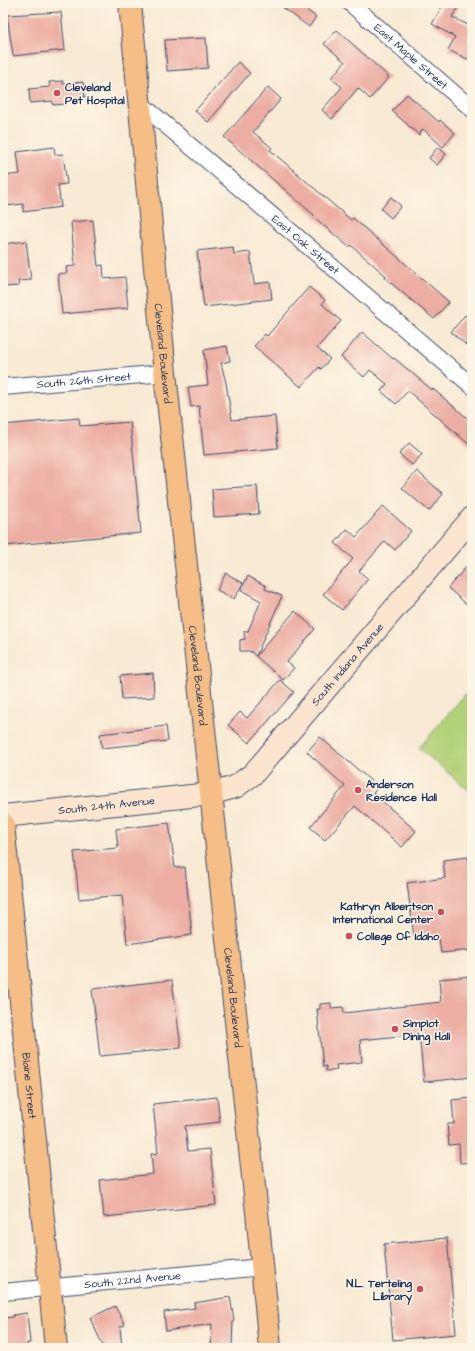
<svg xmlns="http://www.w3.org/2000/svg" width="475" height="1351" viewBox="0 0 475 1351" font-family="'Architects Daughter',sans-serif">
<rect width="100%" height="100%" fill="#fcf5e5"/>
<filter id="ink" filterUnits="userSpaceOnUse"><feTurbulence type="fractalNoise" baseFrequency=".025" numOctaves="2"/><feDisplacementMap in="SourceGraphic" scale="8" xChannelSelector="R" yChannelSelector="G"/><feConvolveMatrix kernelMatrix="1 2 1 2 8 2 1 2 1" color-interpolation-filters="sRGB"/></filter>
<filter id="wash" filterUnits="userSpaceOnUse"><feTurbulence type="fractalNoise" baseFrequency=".012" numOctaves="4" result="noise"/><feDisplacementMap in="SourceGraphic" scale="16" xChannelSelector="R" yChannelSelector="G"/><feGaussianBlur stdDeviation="0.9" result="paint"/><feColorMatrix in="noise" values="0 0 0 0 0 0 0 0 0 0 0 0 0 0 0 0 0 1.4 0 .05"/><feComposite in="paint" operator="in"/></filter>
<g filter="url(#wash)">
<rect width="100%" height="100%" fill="#f8ead3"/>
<path fill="#b2d178" stroke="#66806b" d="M469,690L472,693V793L419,748Z"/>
<g id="blocks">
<g fill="#ecada2">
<path d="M277,3H297L316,17L309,27Z"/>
<path d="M444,3H461L452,17L472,27V61L448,50L455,37L432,24Z"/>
<path d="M61,12L65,50L13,56L7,15Z"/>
<path d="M337,30L389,77L370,99L358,88L332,119L322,110L342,87L331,78L345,62L324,44Z"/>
<path d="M206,38L208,68L167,71L165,40Z"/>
<path d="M238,62L250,73L208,122L195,111Z"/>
<path d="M63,81V84L83,82L85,97L65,99L66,104L53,105L52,101L30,103L29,89L50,87L49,82Z"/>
<path d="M268,87L281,99L253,132L272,148L270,150L351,220L353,218L449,302L434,319L385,278L386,276L351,245L349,247L329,230L313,216L314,215L224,137Z"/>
<path d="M407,94L439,122L440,120L455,133L443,147L423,129L419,135L392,111Z"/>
<path d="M54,147L55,155L63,154L67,184L58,185L61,207L23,212V204L6,206L3,176L20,174L17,152Z"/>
<path d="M438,147L446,154L437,165L429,158Z"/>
<path d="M391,197L401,206L391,218L381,209Z"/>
<path d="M93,220L98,266L103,265L104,279L125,277L128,308L62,314L58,274L67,273L66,267L75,266L71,222Z"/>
<path d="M26,241L31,280L18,281L19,286L3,287V244Z"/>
<path d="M233,247L234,254L250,252L254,284L270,282L272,299L204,307L197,251Z"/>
<path d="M309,287L325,300L322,304L341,321L317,348L330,359L321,369L319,367L301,387L254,346L265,334L267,336Z"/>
<path d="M465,315L472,320V350L451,332Z"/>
<path d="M362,332L393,359L394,358L432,390L433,389L472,422V447L408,391L396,404L381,391L387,384L370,370L364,377L341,357Z"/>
<path d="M227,346L230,361L221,363L226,383L232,420L275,416L278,448L204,455L199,406L191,407L188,387L208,385L204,350Z"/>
<path d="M79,418L80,426L130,422L141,533L4,546L3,425Z"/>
<path d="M409,443L422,454L412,465L399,454Z"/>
<path d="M417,471L443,494L429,511L402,488Z"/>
<path d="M257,486L259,514L214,517L212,489Z"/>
<path d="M383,506L411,531L395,550L385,541L359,571L368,579L342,610L323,594L353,559L335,543L347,529L356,537Z"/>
<path d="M472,560V609L448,588Z"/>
<path d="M226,573L243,583L234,599L217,590Z"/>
<path d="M248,576L266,586L265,589L282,596L256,656L295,611L315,629L287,662L294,668L283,680L250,651H240V640L245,639L244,631H248L261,601L241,590Z"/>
<path d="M153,673L154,697L122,699L120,676Z"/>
<path d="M280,680L294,692L249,743L228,725L240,712L247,718Z"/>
<path d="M166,726L168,741L102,748L100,734Z"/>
<path d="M320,737L378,787L373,793L416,831L402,847L355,806L325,840L310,827L345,786L307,752Z"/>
<path d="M169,823L175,868L185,867L192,935L127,944L122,895L79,899L74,852L118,848L116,829Z"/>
<path d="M468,857L472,888V950L441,953L439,939L426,940V936L414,937L407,883L445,878L443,860Z"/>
<path d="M472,976V1077L424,1082L419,1034L360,1040L362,1062L336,1065L337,1070L326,1071V1066L323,1067L317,1009H320V1004L331,1003V1008L343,1007L344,1013L441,1002L439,979Z"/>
<path d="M172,980L181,1048L100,1056L92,989Z"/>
<path d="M217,1097L220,1122L185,1126L188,1151L210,1149L216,1205L104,1217L100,1180L153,1174L151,1154L158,1153L153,1104Z"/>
<path d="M472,1098V1162L460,1163L459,1144L449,1145L447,1124H454L452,1100Z"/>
<path d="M447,1238L456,1334L393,1340L384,1244Z"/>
<path d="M230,1297L234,1320L233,1321L232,1348H211L212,1324L166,1331L164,1312L195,1308L194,1303Z"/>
<path d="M115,1306L125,1325L120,1327L122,1348H104L90,1318Z"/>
<path d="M27,1313L30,1343H27V1348H3V1318L13,1317V1315Z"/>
</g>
</g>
</g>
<g filter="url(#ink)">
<use href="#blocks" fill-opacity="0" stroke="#3c4b70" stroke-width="1"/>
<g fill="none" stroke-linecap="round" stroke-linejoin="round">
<g stroke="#3c4b70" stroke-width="18">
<g id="street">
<path id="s1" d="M350,3L472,109"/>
<path id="s2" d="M140,103L472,386"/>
<path id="s3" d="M3,387L165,373"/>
<path id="s4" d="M3,1292L262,1267"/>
</g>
</g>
<g stroke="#3c4b70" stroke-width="24">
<g id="secondary">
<path id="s5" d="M3,816L210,794L235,787L253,774L472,518"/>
</g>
</g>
<g stroke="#3c4b70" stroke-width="24">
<g id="primary">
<path id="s6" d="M130,3L165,373L258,1222L270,1348"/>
<path id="s7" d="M3,824L56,1348"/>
</g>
</g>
<use href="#street" stroke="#fff" stroke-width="16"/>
<use href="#secondary" stroke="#fbe5cf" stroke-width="22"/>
<use href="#primary" stroke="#f6be87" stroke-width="22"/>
</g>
</g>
<g fill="#d1495b" stroke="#fcf5e5" stroke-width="1.5">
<circle cx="57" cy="93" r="4"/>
<circle cx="358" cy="790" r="4"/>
<circle cx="441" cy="912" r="4"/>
<circle cx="349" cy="936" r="4"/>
<circle cx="395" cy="1029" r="4"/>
<circle cx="420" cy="1289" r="4"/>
</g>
<g text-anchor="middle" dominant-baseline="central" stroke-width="3" stroke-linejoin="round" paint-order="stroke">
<g font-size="11" fill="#1b2f5e" stroke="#fcf5e5">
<text stroke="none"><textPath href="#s1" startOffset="81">East Maple Street</textPath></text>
<text stroke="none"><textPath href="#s2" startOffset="218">East Oak Street</textPath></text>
<text stroke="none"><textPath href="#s6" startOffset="352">Cleveland Boulevard</textPath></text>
<text stroke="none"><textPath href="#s3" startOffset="81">South 26th Street</textPath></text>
<text stroke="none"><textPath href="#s5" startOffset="401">South Indiana Avenue</textPath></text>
<text stroke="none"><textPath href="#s6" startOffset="676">Cleveland Boulevard</textPath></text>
<text stroke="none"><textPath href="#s5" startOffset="104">South 24th Avenue</textPath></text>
<text stroke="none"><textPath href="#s6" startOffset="1000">Cleveland Boulevard</textPath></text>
<text stroke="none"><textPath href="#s7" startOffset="263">Blaine Street</textPath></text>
<text stroke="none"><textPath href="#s4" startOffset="130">South 22nd Avenue</textPath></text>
</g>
<g font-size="11" font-weight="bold" fill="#1b2f5e" stroke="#fcf5e5" text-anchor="start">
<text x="65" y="87">Cleveland<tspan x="65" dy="13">Pet Hospital</tspan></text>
<text x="366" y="784">Anderson<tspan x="366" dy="13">Residence Hall</tspan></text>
<text x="433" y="906" text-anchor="end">Kathryn Albertson<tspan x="433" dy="13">International Center</tspan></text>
<text x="357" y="936">College Of Idaho</text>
<text x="403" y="1023">Simplot<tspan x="403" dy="13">Dining Hall</tspan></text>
<text x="412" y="1283" text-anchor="end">N.L. Terteling<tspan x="412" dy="13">Library</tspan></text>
</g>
</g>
<rect width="475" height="1351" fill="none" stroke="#fcf5e5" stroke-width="16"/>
</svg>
